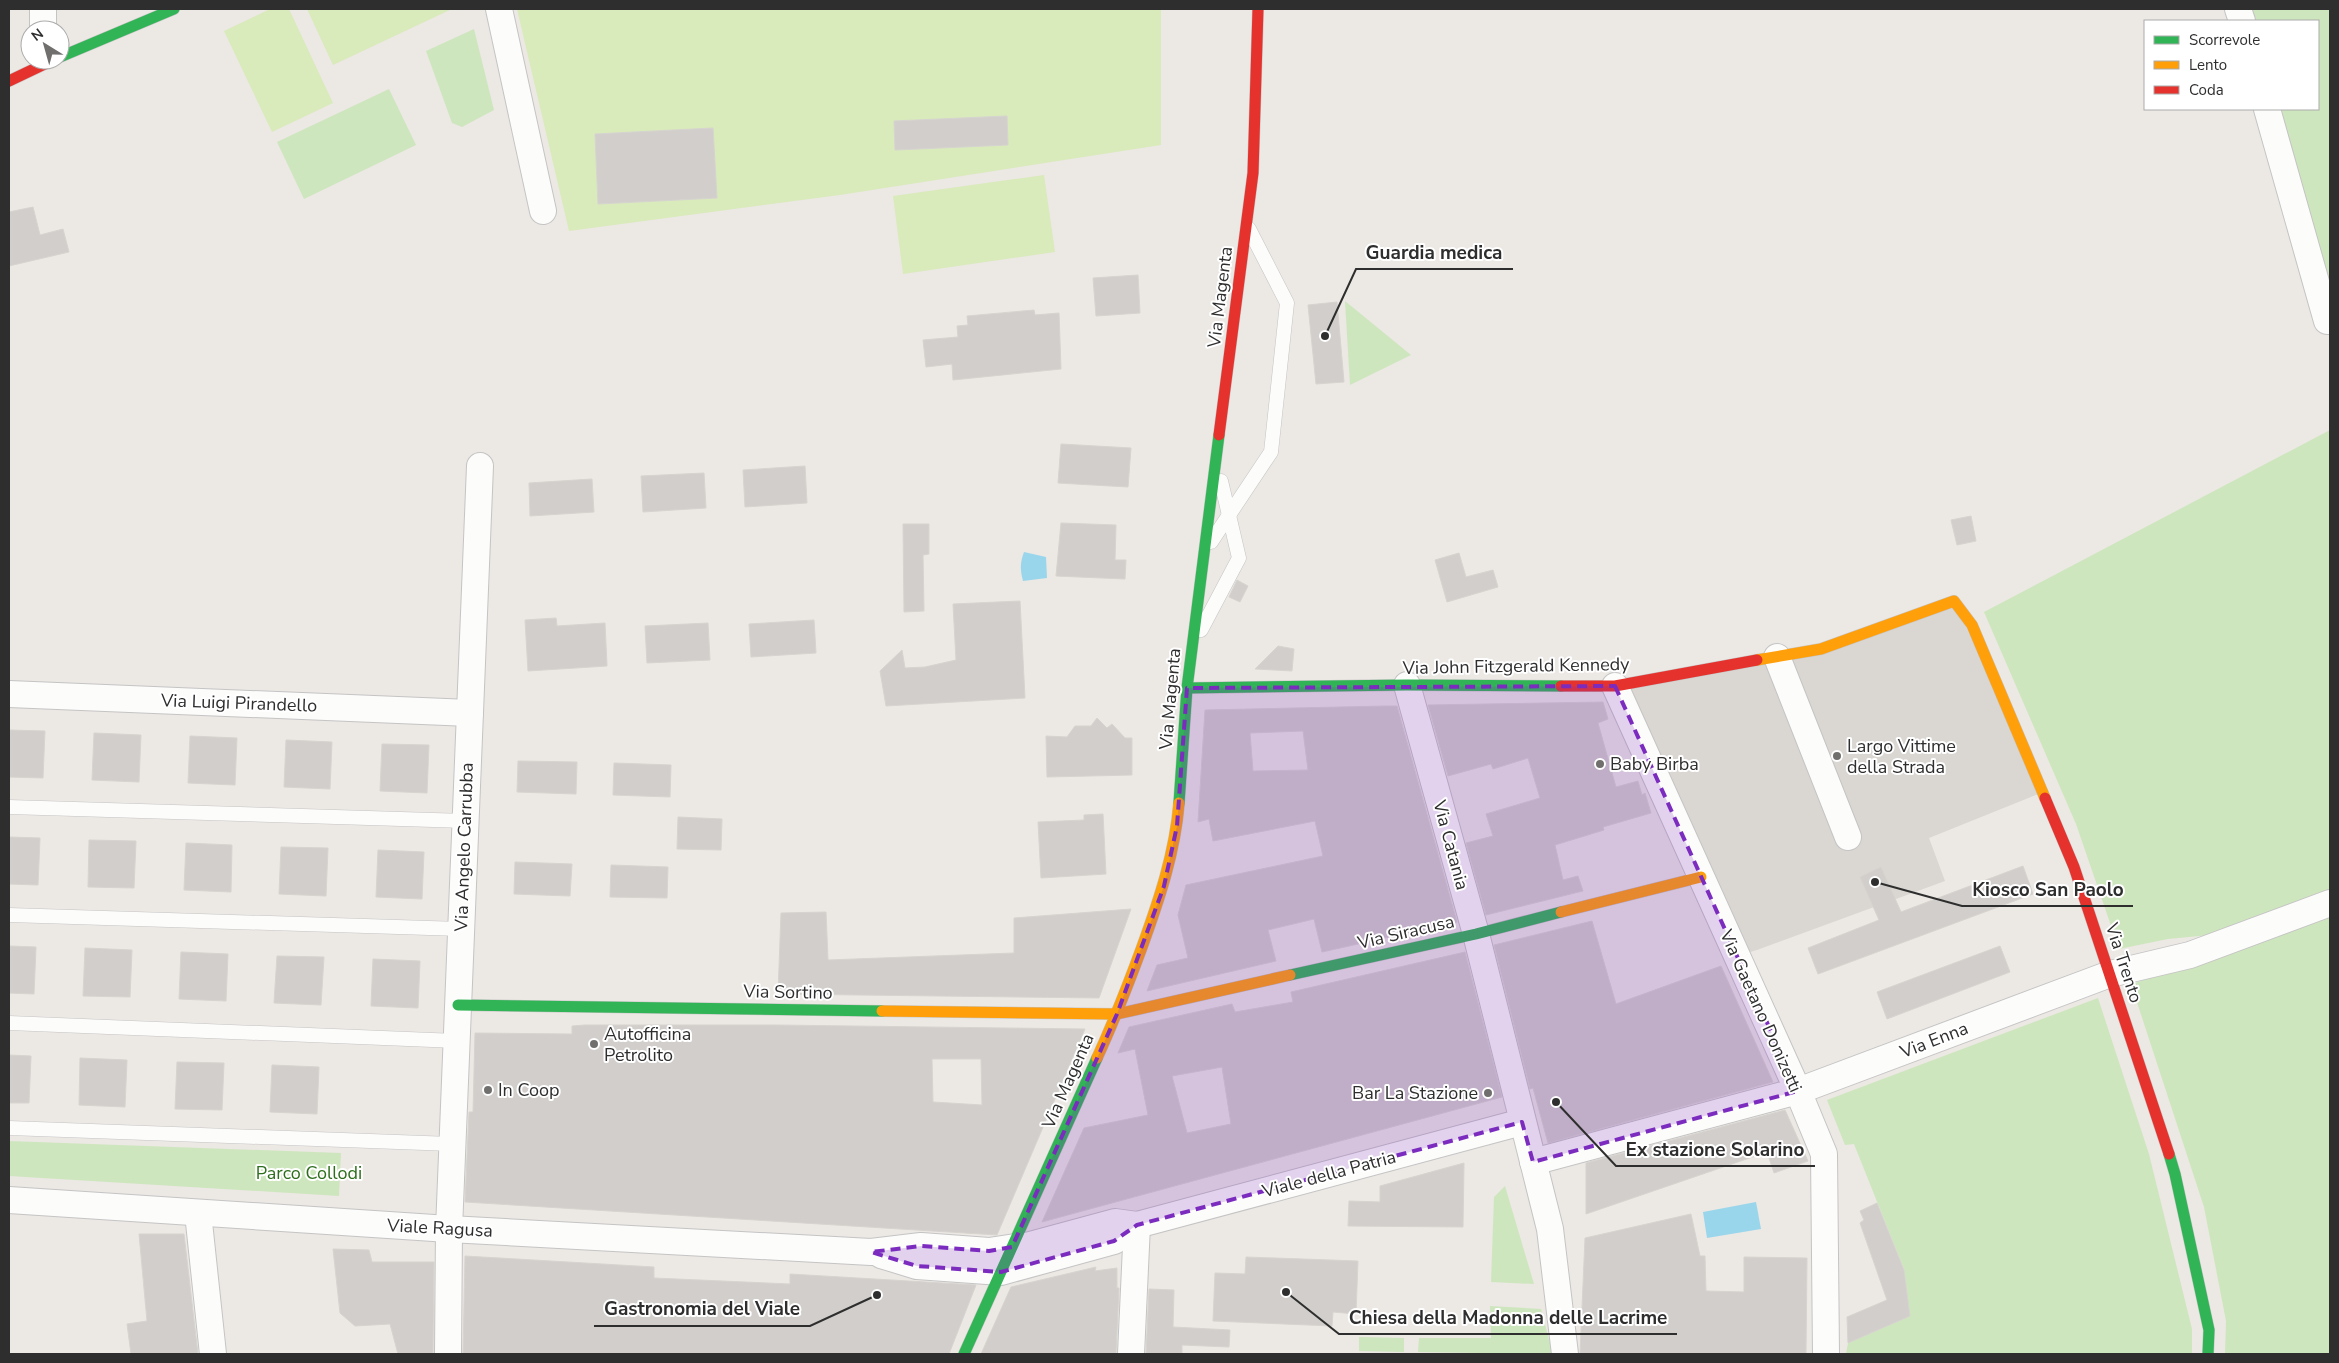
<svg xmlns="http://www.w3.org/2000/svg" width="2339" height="1363" viewBox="0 0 2339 1363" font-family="'Nunito Sans',sans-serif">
<rect width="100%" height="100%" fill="#ece8e4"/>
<g fill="#cee6be">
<path d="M2249,9H2330V295L2277,109H2318V21H2253Z"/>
<path d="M474,29L494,110L462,127L452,123L426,51Z"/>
<path d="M389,89L416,145L304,199L277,142Z"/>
<path d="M1345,301L1411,355L1350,385Z"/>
<path d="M2330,430V893L2221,934L2168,939L2119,949L2076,824L1984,612Z"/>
<path d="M2330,913V1354H2225L2226,1321L2204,1207L2131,984L2195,964Z"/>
<path d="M2098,998L2149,1154L2192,1329V1354H1846L1848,1343L1910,1316L1904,1269L1854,1144L1845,1145L1827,1100Z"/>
<path d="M9,1141L341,1153L339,1196L9,1176Z"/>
<path d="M1505,1186L1534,1284L1491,1282L1494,1197Z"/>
<path d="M1490,1306L1541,1309L1552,1351L1550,1354L1418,1352L1419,1338H1491Z"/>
<path d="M1359,1337L1404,1338V1352L1359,1351Z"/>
</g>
<g fill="#d9eabb">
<path d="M270,9H289L333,103L272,132L224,31Z"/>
<path d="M307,9H452L333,65Z"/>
<path d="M517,9H1161V145L840,195L569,231Z"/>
<path d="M1044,175L1055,252L903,274L893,196Z"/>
</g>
<path fill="#dad6d2" d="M1954,601L2043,792L1929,838L1945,881L1757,950L1736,956L1615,686L1821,649Z"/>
<g fill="#99d6ec">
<path d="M1024,552L1046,557L1047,578L1023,581C1020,570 1020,562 1024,552Z"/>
<path d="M1756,1202L1761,1229L1707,1238L1703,1212Z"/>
</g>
<g fill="#d1cecb" stroke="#d7d4d0" fill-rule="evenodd">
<path d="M1007,116L1008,145L895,150L894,121Z"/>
<path d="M713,128L717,198L598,204L595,134Z"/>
<path d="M33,207L40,235L63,229L69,252L9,266V212Z"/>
<path d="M1138,275L1140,313L1096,316L1093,278Z"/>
<path d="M1337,302L1344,382L1316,384L1308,305Z"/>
<path d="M1034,310L1035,315L1059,313L1061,369L953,380L952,364L926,367L923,340L958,337L957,326L968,325L967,316Z"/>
<path d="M1061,444L1131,448L1128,487L1058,483Z"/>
<path d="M805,466L807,503L745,507L743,470Z"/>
<path d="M704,473L706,508L643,512L641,476Z"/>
<path d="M592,479L594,512L530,516L529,483Z"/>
<path d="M1971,516L1976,541L1957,545L1951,520Z"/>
<path d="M1061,523L1116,525L1115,560H1126L1125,579L1056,576Z"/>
<path d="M903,524H929V554L923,555L924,611L904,612Z"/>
<path d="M1459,553L1466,577L1493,570L1498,587L1447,602L1435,560Z"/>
<path d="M1237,580L1248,586L1240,602L1229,597Z"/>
<path d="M1020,601L1025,698L886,706L880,671L902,650L905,668L925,667L956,660L953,604Z"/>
<path d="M556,618L557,626L605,623L607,666L528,671L525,620Z"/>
<path d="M814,620L816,653L751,657L749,624Z"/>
<path d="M708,623L710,660L647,663L645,626Z"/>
<path d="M1278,646L1294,649L1292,671L1255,669Z"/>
<path d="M1603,702L1608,719L1598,723L1616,787L1638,781L1642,795L1645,793L1651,813L1603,827L1604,830L1555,845L1563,880L1578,876L1583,891L1486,915L1466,843L1493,836L1486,814L1540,798L1528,758L1493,769L1491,764L1448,776L1428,705Z"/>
<path d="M1385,706H1397L1457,922L1322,952L1314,919L1268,930L1276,961L1147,991L1157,965L1188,958L1178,915L1186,885L1323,856L1315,821L1213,841L1209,819L1198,822L1205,710ZM1303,731L1308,770L1253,771L1250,733Z"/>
<path d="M1097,718L1107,728L1112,724L1125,738H1132V775L1047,777L1046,736L1067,737L1075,726H1091Z"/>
<path d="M9,730L45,731L43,778L9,777Z"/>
<path d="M94,733L141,735L139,782L92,780Z"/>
<path d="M190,736L237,738L235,785L188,783Z"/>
<path d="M286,740L332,742L330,789L284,787Z"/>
<path d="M382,744L429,745L427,793L380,791Z"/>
<path d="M518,761L577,762L576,794L517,792Z"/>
<path d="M614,763L671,765L670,797L613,795Z"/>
<path d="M1103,814L1106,874L1041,878L1038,822L1084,820V815Z"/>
<path d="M678,817L722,819L721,850L677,849Z"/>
<path d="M9,837L40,838L38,885L9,884Z"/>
<path d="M89,840L136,841L134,888L88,887Z"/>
<path d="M186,843L232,845L231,892L184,890Z"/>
<path d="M281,847L328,848L326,896L279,894Z"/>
<path d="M378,850L424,852L422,899L376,897Z"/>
<path d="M515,862L572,864L570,896L514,894Z"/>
<path d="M611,865L668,867L667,898L610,897Z"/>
<path d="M2023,866L2033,894L1818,974L1808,948L1879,920L1860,877L1881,867L1901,912Z"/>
<path d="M1131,909L1099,998L778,994L781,913L826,912L828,960L1014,953V918Z"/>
<path d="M1592,921L1616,1004L1721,966L1773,1082L1548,1143L1533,1088L1530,1089L1494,945Z"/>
<path d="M9,946L36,947L34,994L9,993Z"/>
<path d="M2000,946L2010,972L1887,1019L1877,992Z"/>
<path d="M85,948L132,950L130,997L83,996Z"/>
<path d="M181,952L228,954L226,1001L179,999Z"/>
<path d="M1465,952L1502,1097L1042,1222L1084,1128L1148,1115L1135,1049L1118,1053L1129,1027L1232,1004L1235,1012L1293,1002L1291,992ZM1222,1067L1231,1124L1187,1133L1172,1076Z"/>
<path d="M277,956L324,957L321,1005L274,1003Z"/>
<path d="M373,959L420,961L418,1008L371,1006Z"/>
<path d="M585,1025H777L1085,1029L997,1235L465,1202L469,1112H473L475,1033L572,1034V1026ZM932,1059H981L982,1105L933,1102Z"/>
<path d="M9,1055L31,1056L29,1103H9Z"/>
<path d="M80,1058L127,1060L125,1107L79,1105Z"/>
<path d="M177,1062L224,1063L222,1110L175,1109Z"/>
<path d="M272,1065L319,1067L317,1114L270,1112Z"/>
<path d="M1785,1110L1808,1161L1774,1173L1767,1152L1586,1214V1163Z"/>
<path d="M1464,1163L1463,1227L1348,1226L1349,1201L1380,1202V1186Z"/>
<path d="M1877,1203L1904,1270L1910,1316L1848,1343L1847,1317L1887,1300L1860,1223L1864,1220L1860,1211Z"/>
<path d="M1691,1214L1700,1256H1705L1706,1291L1744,1292V1257L1807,1258L1806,1354H1580L1585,1238Z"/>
<path d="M139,1234H184L198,1354H131L127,1324L147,1321Z"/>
<path d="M333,1249L369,1250L372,1262H434L433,1354H398L390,1324L355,1326L340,1313Z"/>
<path d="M465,1256L654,1267V1278L790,1284V1274L976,1285L949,1354H463Z"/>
<path d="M1246,1257L1358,1261L1356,1314L1333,1312L1332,1326L1213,1321L1215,1273L1245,1274Z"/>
<path d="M1096,1267L1095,1271L1117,1268V1288H1119L1116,1354H981L1011,1287Z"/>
<path d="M1149,1289L1174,1290L1173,1327L1230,1330L1229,1347L1182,1345V1354H1146Z"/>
</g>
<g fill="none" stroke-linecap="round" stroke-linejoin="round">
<g stroke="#c5c4c5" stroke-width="15">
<g id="lane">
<path d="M1211,542L1271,452L1287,303L1249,229"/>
<path d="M1201,630L1239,558L1221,481"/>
<path d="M9,807L466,821"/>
<path d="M9,915L461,929"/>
<path d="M9,1023L457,1041"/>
<path d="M9,1128L452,1144"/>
</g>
</g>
<g stroke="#c5c4c5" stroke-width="28">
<g id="street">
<path d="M499,9L543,211"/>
<path d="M2238,9L2242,21"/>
<path d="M43,30V9"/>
<path d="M2267,109L2327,321"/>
<path d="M1777,657L1848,837"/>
<path d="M1407,685L1476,934L1550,1229L1565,1354"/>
<path d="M1615,686L1798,1091L1824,1154L1826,1354"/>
<path d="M9,694L470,713"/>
<path d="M1533,1162L1798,1091L2110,974L2190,955L2330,903"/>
<path d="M9,1200L449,1229L871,1252L921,1246L989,1251L1030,1245L1115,1222L1137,1225"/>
<path d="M198,1213L213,1354"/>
<path d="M881,1255L917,1266L1001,1272L1114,1241L1137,1225L1522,1122"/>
<path d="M448,1354L449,1229L480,466"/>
<path d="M1131,1354L1137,1225"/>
</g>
</g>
<g stroke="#c5c4c5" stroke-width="12">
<g id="fast">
<path d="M60,57L174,9"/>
<path d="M1187,688L1407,685L1561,686"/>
<path d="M1179,803L1187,688L1219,435"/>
<path d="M1290,975L1476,934L1561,912"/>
<path d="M458,1005L882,1011"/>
<path d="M2169,1154L2175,1174L2209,1330L2208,1354"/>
<path d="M964,1354L1097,1058"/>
</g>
</g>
<g stroke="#c5c4c5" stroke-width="12">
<g id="slow">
<path d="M1757,660L1821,649L1954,601L1972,625L2045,798"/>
<path d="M1561,912L1701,877"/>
<path d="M882,1011L1117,1014L1290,975"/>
<path d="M1097,1058C1114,1021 1128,985 1142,947C1159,900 1175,853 1179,803"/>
</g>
</g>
<g stroke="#c5c4c5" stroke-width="12">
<g id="jam">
<path d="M9,81L53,60"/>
<path d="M1219,435L1253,173L1258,9"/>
<path d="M1561,686H1615L1757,660"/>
<path d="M2045,798L2074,867L2169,1154"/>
</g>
</g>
<use href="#lane" stroke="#fcfcfb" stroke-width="14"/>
<use href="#street" stroke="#fcfcfb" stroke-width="26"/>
<use href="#fast" stroke="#30b455" stroke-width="11"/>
<use href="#slow" stroke="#ff9f0a" stroke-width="11"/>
<use href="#jam" stroke="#e5322d" stroke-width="11"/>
</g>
<path fill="#7b2cbf" fill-opacity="0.2" stroke="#7b2cbf" stroke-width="4" stroke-dasharray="10 6" stroke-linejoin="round" d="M1615,686L1798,1091L1533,1162L1522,1122L1137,1225L1114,1241L1001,1272L917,1266L871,1252L921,1246L989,1251L1012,1247L1117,1014L1164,886L1177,826L1187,688Z"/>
<g fill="#706f6e" stroke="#fff" stroke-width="2">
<circle cx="1837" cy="756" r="5"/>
<circle cx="1600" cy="764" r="5"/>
<circle cx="594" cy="1044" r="5"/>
<circle cx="488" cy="1090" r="5"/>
<circle cx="1488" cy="1093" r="5"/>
</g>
<g text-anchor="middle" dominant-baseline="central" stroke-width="4" stroke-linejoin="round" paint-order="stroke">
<g font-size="18" fill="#2e2e2e" stroke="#fff">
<text transform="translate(1220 297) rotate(-83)">Via Magenta</text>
<text transform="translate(1516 666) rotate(-1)">Via John Fitzgerald Kennedy</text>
<text transform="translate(1170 699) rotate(-85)">Via Magenta</text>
<text transform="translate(239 703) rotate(2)">Via Luigi Pirandello</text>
<text transform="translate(1451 845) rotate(75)">Via Catania</text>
<text transform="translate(464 847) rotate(-88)">Via Angelo Carrubba</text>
<text transform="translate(1406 932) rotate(-13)">Via Siracusa</text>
<text transform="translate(2124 963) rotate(72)">Via Trento</text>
<text transform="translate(788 992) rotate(1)">Via Sortino</text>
<text transform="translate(1761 1011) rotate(66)">Via Gaetano Donizetti</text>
<text transform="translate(1934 1040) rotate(-21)">Via Enna</text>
<text transform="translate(1068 1081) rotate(-66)">Via Magenta</text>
<text transform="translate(1329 1174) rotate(-15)">Viale della Patria</text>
<text transform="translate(440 1228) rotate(3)">Viale Ragusa</text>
</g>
<g font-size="18" fill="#2e2e2e" stroke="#fff" text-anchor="start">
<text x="1847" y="746">Largo Vittime<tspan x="1847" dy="21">della Strada</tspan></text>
<text x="1610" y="764">Baby Birba</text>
<text x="604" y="1034">Autofficina<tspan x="604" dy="21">Petrolito</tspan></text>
<text x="498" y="1090">In Coop</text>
<text x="1478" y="1093" text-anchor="end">Bar La Stazione</text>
</g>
<g font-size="18" fill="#2c6e1b" stroke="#fff">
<text x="309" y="1173">Parco Collodi</text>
</g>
</g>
<path fill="none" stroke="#2e2e2e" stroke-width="2" d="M1325 336L1356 269H1513M1875 882L1962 906H2133M1556 1102L1616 1166H1815M877 1295L810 1326H594M1286 1292L1339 1334H1677"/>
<g fill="#2e2e2e" stroke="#fff" stroke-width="2">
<circle cx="1325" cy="336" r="5"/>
<circle cx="1875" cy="882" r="5"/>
<circle cx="1556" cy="1102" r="5"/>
<circle cx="877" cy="1295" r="5"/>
<circle cx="1286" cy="1292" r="5"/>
</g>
<g font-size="19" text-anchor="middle" font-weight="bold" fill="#2e2e2e" stroke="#fff" stroke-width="4" stroke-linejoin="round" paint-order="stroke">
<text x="1434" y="259">Guardia medica</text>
<text x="2048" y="896">Kiosco San Paolo</text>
<text x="1715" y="1156">Ex stazione Solarino</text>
<text x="702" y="1315">Gastronomia del Viale</text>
<text x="1508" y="1324">Chiesa della Madonna delle Lacrime</text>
</g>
<rect width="2339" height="1363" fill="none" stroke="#2e2e2e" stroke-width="20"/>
<rect x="2144" y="20" width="175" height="90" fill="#ffffff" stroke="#ababab"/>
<rect x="2154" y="36" width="25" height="8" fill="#30b455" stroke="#ababab"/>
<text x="2189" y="45" font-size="15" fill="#2e2e2e">Scorrevole</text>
<rect x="2154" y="61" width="25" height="8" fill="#ff9f0a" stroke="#ababab"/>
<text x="2189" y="70" font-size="15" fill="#2e2e2e">Lento</text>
<rect x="2154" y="86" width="25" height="8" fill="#e5322d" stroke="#ababab"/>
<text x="2189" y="95" font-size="15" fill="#2e2e2e">Coda</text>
<g transform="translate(45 45) rotate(323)"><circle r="24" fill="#ffffff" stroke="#ababab"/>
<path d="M0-4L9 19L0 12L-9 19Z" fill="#706f6e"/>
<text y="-8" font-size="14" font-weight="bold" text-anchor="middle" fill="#2e2e2e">N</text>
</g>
</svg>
